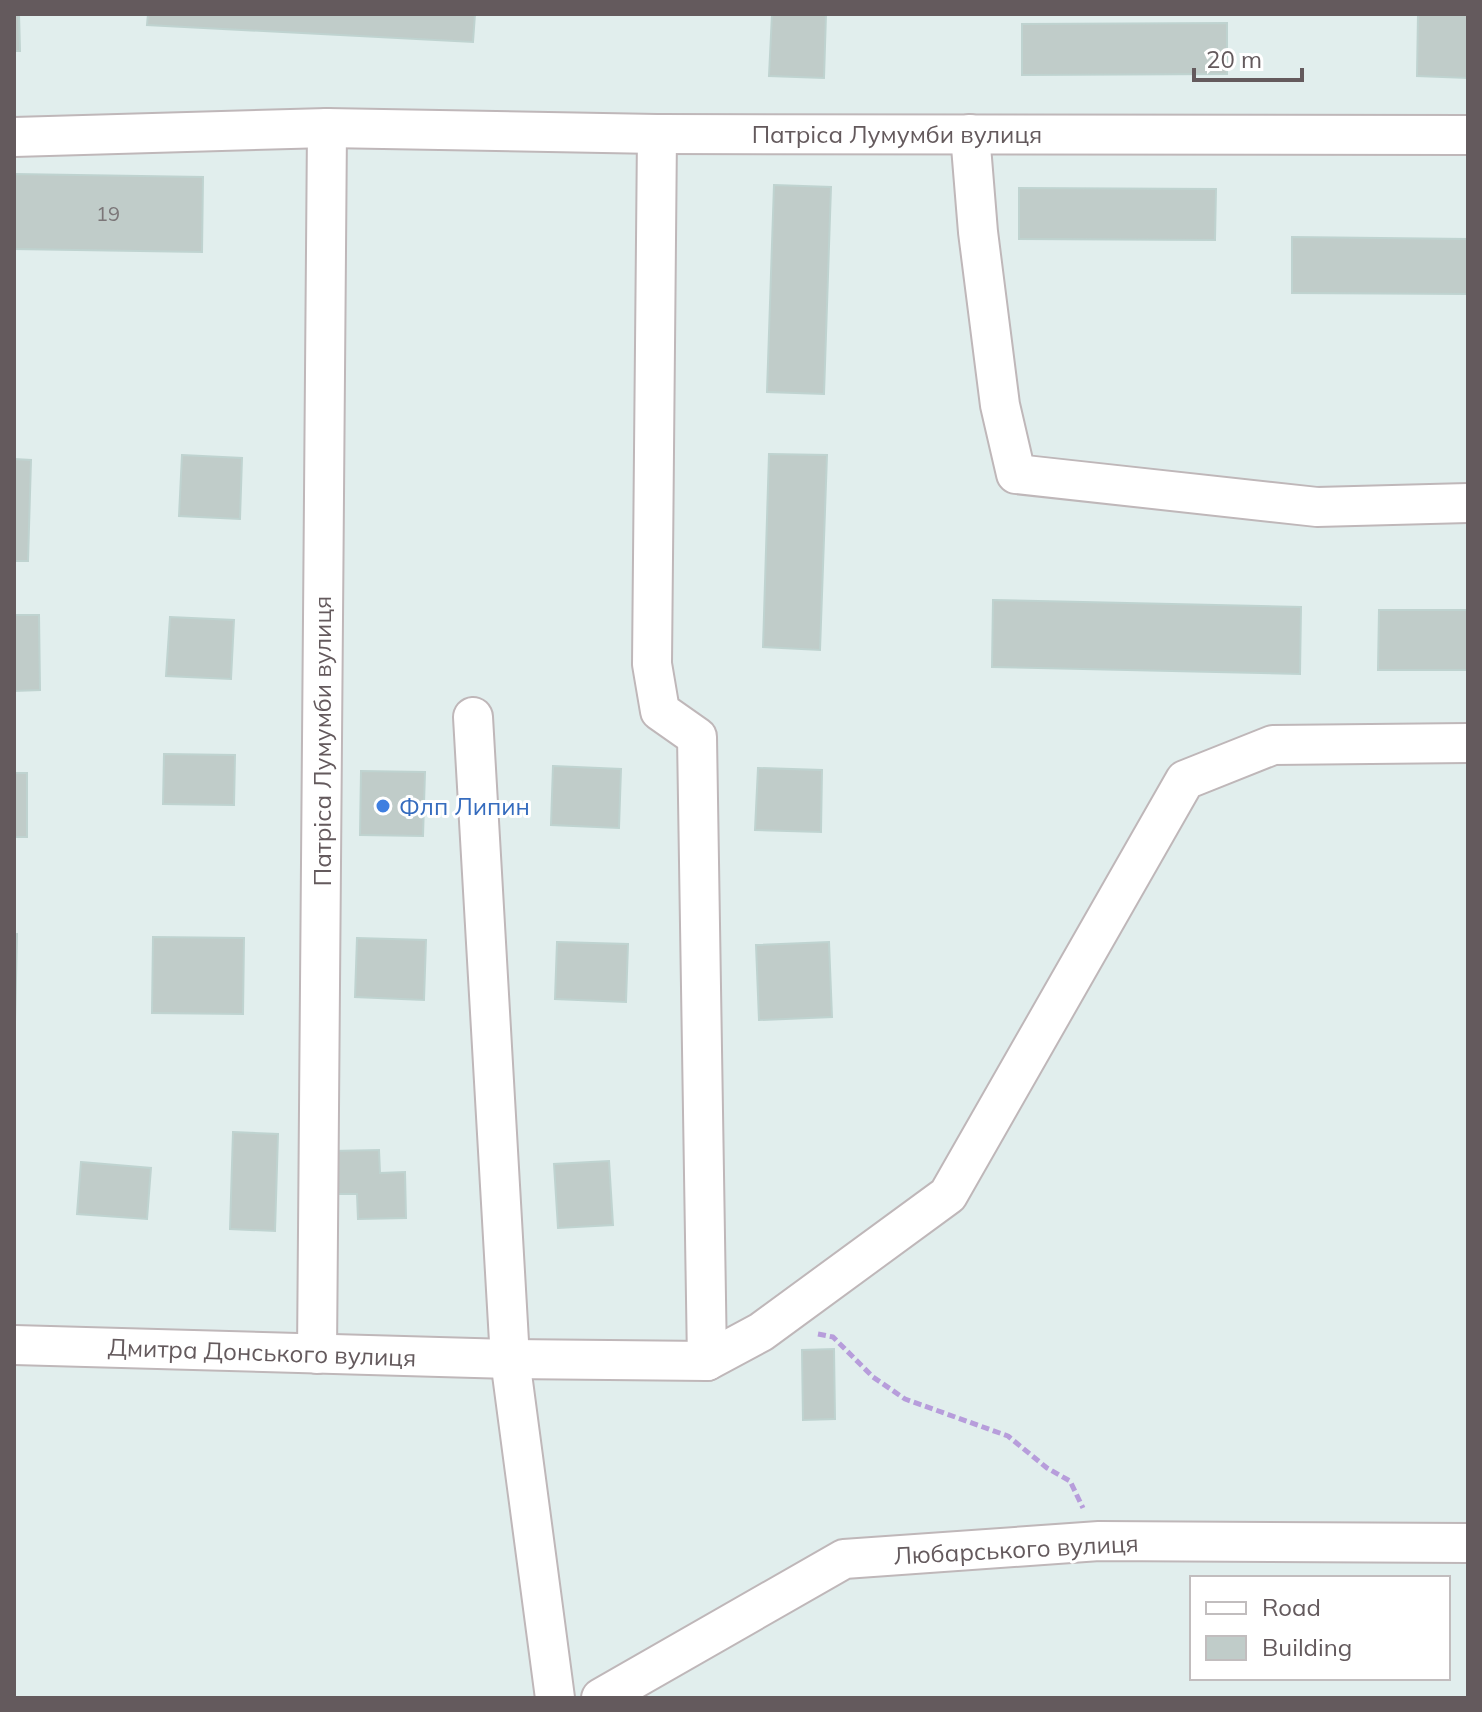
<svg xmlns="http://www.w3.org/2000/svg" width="1482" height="1712" viewBox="0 0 1482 1712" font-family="Mulish,sans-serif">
<rect width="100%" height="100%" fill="#e1eeed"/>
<g fill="#c0ccc9" stroke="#bfd3d0" stroke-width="2">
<path d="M14,14H19L20,51H14Z"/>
<path d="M148,14H475L473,42L147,25Z"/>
<path d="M772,14H826L824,78L769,76Z"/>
<path d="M1418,14H1468V78L1417,76Z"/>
<path d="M1227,23V74L1022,75V24Z"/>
<path d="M14,174L203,177L202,252L14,249Z"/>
<path d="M774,185L831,187L824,394L767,392Z"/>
<path d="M1019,188L1216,189L1215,240L1019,239Z"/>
<path d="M1292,237L1468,239V294L1292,293Z"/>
<path d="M769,454L827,455L820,650L763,647Z"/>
<path d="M182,455L242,458L240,519L179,516Z"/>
<path d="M14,459L31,460L28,561H14Z"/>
<path d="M993,600L1301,607L1300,674L992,667Z"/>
<path d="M1379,610H1468V670H1378Z"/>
<path d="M14,615H39L40,690L14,691Z"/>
<path d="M170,617L234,620L231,679L166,676Z"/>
<path d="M164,754L235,755L234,805L163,804Z"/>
<path d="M553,766L621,769L619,828L551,825Z"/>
<path d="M758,768L822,770L821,832L755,830Z"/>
<path d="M361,771L425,772L423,836L360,835Z"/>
<rect x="14" y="773" width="13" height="64"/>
<path d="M14,934H17L15,1022H14Z"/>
<path d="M153,937L244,938L243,1014L152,1013Z"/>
<path d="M357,938L426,940L424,1000L355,997Z"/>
<path d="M557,942L628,944L626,1002L555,999Z"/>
<path d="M829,942L832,1017L759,1020L756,945Z"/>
<path d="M233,1132L278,1134L275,1231L230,1229Z"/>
<path d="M379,1150L380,1173L405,1172L406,1218L358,1219L357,1194H333L332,1151Z"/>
<path d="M609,1161L613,1225L558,1228L554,1164Z"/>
<path d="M81,1162L151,1168L147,1219L77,1214Z"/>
<path d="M834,1349L835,1419L803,1420L802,1350Z"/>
</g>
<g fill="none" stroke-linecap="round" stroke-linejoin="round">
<g stroke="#bfb7b9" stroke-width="42">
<g id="minor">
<path d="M657,134L652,664L660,711L697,737L707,1361"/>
<path d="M970,134L978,232L1000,405L1016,474L1317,507L1468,503"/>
<path d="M14,137L327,128L657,134L1468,135"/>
<path d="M473,717L510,1359L555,1698"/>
<path d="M14,1345L510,1359L707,1361L761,1332L948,1195L1185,780L1273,745L1468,743"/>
<path d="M317,1354L327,128"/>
<path d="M601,1698L844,1559L1099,1541L1468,1543"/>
</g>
</g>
<path stroke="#b79ddb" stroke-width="5" stroke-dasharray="8 4" stroke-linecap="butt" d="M818,1334L833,1337L873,1377L905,1399L1008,1436L1047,1468L1070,1481L1083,1508"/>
<use href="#minor" stroke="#fff" stroke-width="38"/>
</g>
<circle fill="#3f7fe0" stroke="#fff" stroke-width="3" cx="383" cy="806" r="8"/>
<g text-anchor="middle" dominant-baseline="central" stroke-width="6" stroke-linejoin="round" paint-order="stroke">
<g font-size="20" fill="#7b7678">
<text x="108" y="213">19</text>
</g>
<g font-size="24" fill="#645a5d" stroke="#fff">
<text x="897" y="134">Патріса Лумумби вулиця</text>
<text transform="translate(322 741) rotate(-90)">Патріса Лумумби вулиця</text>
<text transform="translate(262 1352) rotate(2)">Дмитра Донського вулиця</text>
<text transform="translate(1016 1549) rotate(-3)">Любарського вулиця</text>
</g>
<g font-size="24" fill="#366cbe" stroke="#fff" text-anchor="start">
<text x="399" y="806">Флп Липин</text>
</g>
</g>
<rect width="1482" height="1712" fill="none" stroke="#645a5d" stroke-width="32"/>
<rect x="1190" y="1576" width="260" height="104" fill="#ffffff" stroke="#c1bdbe" stroke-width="2"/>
<rect x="1206" y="1602" width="40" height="12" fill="#ffffff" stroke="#c1bdbe" stroke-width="2"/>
<text x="1262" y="1616" font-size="24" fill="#645a5d">Road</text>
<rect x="1206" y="1636" width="40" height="24" fill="#c0ccc9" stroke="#c1bdbe" stroke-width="2"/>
<text x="1262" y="1656" font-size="24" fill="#645a5d">Building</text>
<path d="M1194 68v12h108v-12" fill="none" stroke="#645a5d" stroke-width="4"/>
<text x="1206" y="68" font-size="24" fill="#645a5d" stroke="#ffffff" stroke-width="6" paint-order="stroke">20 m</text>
</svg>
